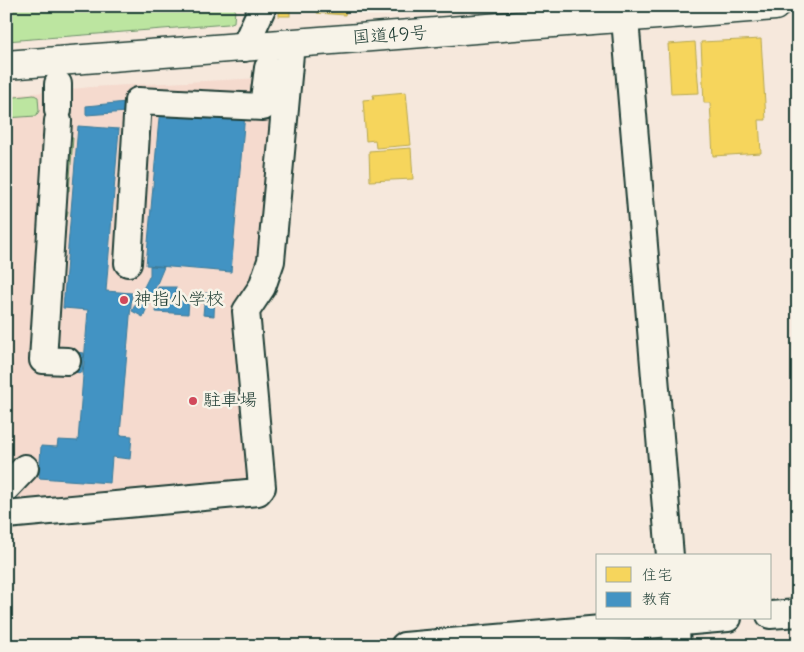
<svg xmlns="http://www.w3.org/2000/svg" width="804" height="652" viewBox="0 0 804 652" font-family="Mynerve,'Klee One',sans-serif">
<rect width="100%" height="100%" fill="#f6e8dc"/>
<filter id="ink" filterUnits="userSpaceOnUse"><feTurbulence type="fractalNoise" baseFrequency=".02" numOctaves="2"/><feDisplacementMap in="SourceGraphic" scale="10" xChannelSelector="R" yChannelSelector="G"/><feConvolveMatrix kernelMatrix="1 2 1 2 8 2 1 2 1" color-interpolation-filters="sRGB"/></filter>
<g filter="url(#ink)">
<path fill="#f5dace" d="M281,77L258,273L249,484L6,507V96L91,87Z"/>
<g fill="#bce5a0" stroke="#6e916a">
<path d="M6,6H233L235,9L234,22L228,24L6,41Z"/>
<path d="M34,95L38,97L39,111L36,116L6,118V98Z"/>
<path d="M63,137L73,138L69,191L63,190L61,211H68L67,217H57Z"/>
</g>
<g fill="#f6d55c" stroke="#b6a750">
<rect x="279" y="6" width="11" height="10"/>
<path d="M318,6H375L374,13L346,10L345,15L317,13Z"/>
<path d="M761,39L766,120H759L761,153L713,156L710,103H704L701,42Z"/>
<path d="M695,42L699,93L671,94L668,44Z"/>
<path d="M406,92L411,145L376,148L375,140L366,141L363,100L374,99L373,95Z"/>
<path d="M411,148L413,179L370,181L369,151Z"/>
</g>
<g fill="#4393c3" stroke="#387998">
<path d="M126,102L127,112L86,115V106Z"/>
<path d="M160,107L245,114L231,272L146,265Z"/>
<path d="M78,126L119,129L106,291L132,293L120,435L132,436L130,459L112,457L110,483L39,478L41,446L57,447L58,440L78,441L88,310L63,308Z"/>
<path d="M150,266L164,267L143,317L132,311L150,275Z"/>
<path d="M158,287H176L175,295L184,296V299L189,300L188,314L156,312Z"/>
<path d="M205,293L215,294L214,316L203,315Z"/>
<path d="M74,352L84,353L82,373L72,372Z"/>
</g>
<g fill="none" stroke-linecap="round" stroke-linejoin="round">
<g stroke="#1f3d34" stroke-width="30">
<g id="minor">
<path d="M625,19L670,556"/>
<path d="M244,48L263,6"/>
<path d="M58,110V84"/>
<path d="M58,121L43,360L67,361"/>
<path d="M128,263L138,101L263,107L268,68"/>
<path d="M6,488L25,468"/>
<path d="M6,515L258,492L262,487L246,311L262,287L271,261L291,43"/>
<path d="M770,615L798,613"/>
<path d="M675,618L677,646"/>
<path d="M404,646L728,618"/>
</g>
</g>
<g stroke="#1f3d34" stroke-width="31">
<path id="highway" d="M6,65L775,6"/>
</g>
<use href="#minor" stroke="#f7f3e8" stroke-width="26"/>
<use href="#highway" stroke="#f7f3e8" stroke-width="28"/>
</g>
</g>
<g fill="#d1495b" stroke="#f7f3e8" stroke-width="2">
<circle cx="124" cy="300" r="5"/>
<circle cx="193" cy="401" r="5"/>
</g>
<g text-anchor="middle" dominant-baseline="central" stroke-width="5" stroke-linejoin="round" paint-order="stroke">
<g font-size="18" fill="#1f3d34" stroke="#f7f3e8">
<text transform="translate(390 36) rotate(-4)">国道49号</text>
</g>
<g font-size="18" fill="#1f3d34" stroke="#f7f3e8" text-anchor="start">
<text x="134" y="300">神指小学校</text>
<text x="203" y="401">駐車場</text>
</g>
</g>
<rect width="804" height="652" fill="none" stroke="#f7f3e8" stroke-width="25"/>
<rect x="12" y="12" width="779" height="627" fill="none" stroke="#1f3d34" stroke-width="2" filter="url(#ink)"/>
<rect x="596" y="554" width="175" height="65" fill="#f7f3e8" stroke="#a1aaa0"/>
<rect x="606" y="567" width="25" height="15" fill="#f6d55c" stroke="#a1aaa0"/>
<text x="642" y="580" font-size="15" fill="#1f3d34">住宅</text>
<rect x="606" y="592" width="25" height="15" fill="#4393c3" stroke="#a1aaa0"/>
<text x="642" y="604" font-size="15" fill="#1f3d34">教育</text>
</svg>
